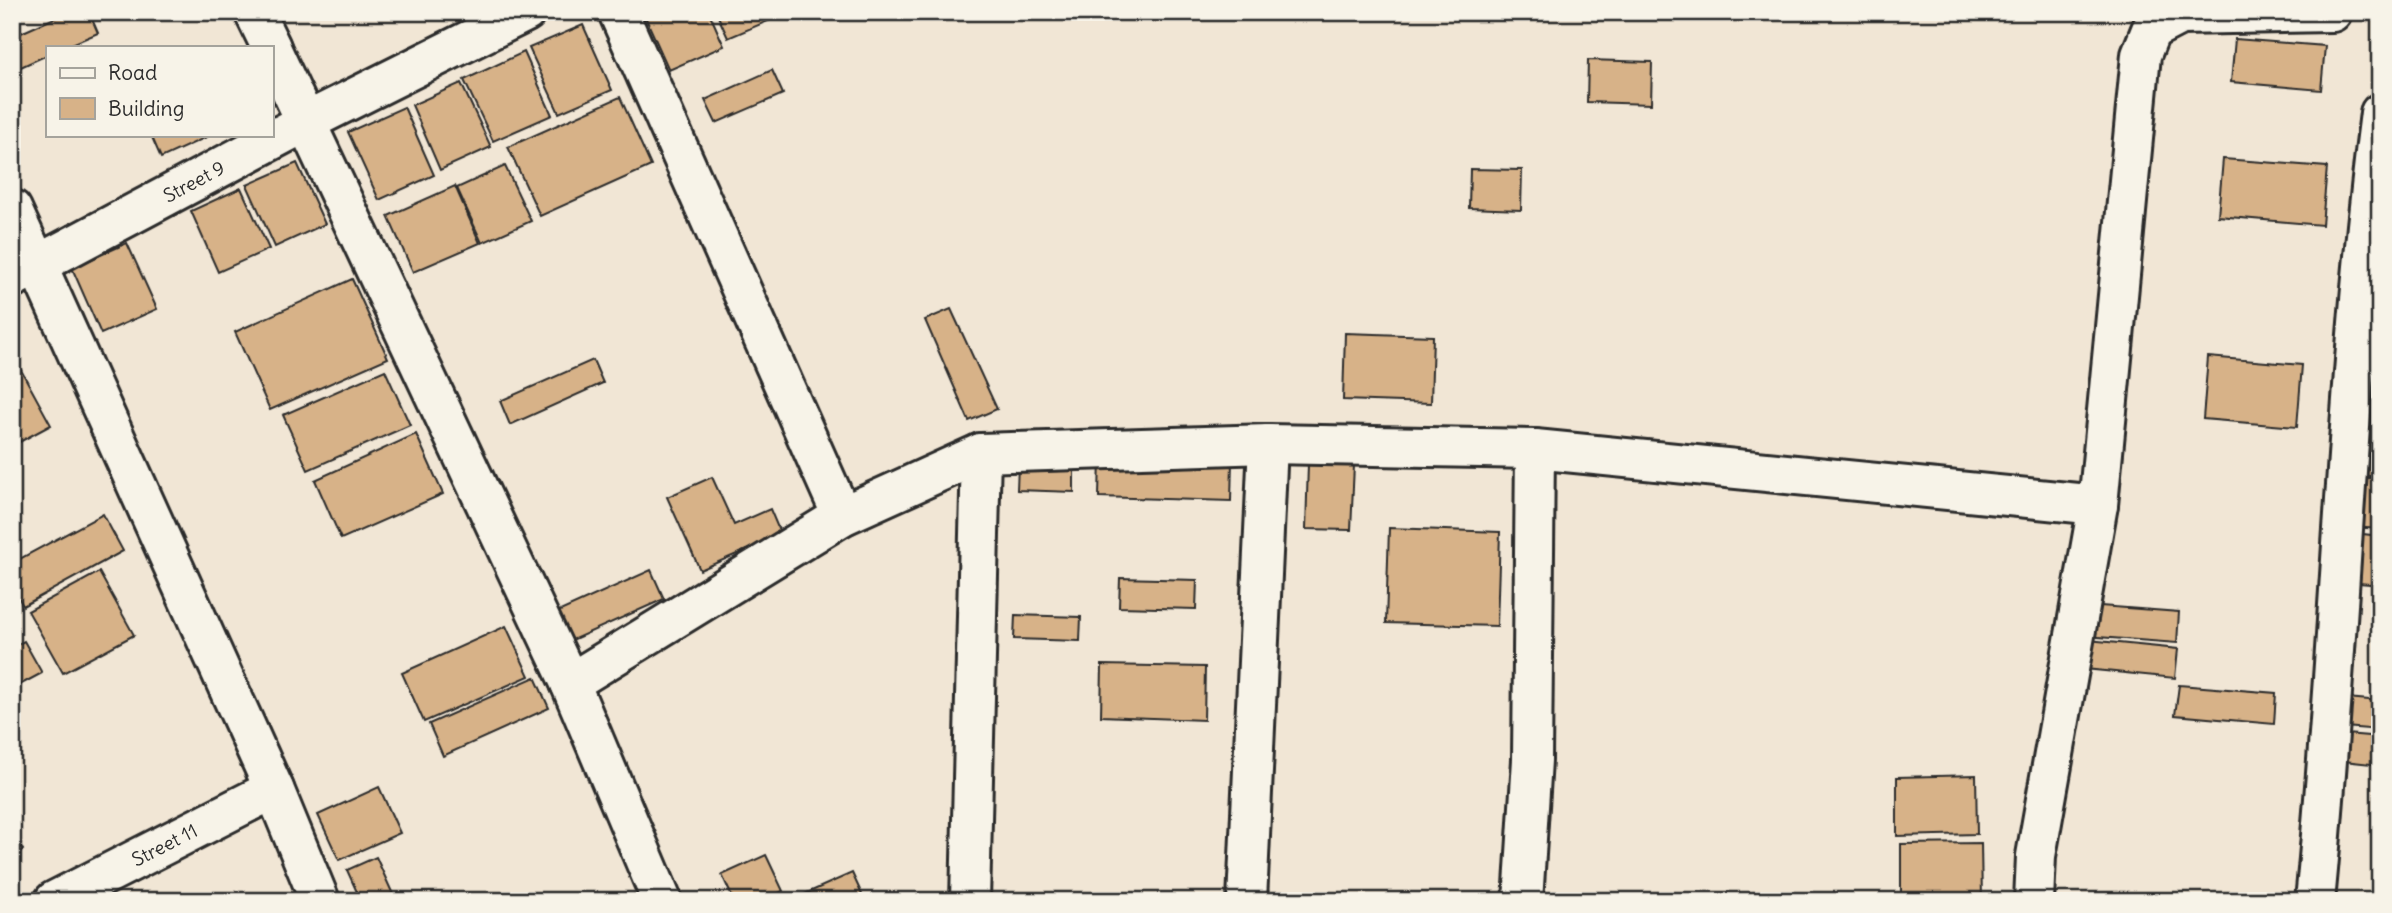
<svg xmlns="http://www.w3.org/2000/svg" width="2392" height="913" viewBox="0 0 2392 913" font-family="Delius,sans-serif">
<rect width="100%" height="100%" fill="#f1e6d5"/>
<filter id="ink" filterUnits="userSpaceOnUse"><feTurbulence type="fractalNoise" baseFrequency=".0143" numOctaves="2"/><feDisplacementMap in="SourceGraphic" scale="14" xChannelSelector="R" yChannelSelector="G"/><feConvolveMatrix kernelMatrix="1 2 1 2 8 2 1 2 1" color-interpolation-filters="sRGB"/></filter>
<g filter="url(#ink)">
<g fill="#d7b288" stroke="#2b2b2b" stroke-width="2">
<path d="M68,12H89L98,33L65,47H47V55L12,71V37Z"/>
<path d="M643,12H709L724,46L669,70Z"/>
<path d="M716,12H781L782,15L728,38Z"/>
<path d="M583,25L612,90L559,113L529,48Z"/>
<path d="M2235,39L2325,46L2321,90L2231,82Z"/>
<path d="M524,52L552,115L493,141L464,80Z"/>
<path d="M1588,60L1652,62L1651,104L1587,102Z"/>
<path d="M772,70L783,94L716,123L705,100Z"/>
<path d="M461,83L491,147L440,170L412,105Z"/>
<path d="M620,97L651,166L540,216L508,147Z"/>
<path d="M404,107L434,175L379,200L348,132Z"/>
<path d="M151,135H208L209,136L161,158Z"/>
<path d="M2223,159L2327,167L2322,225L2218,216Z"/>
<path d="M297,163L325,224L275,247L247,185Z"/>
<path d="M505,166L531,221L482,243L457,188Z"/>
<path d="M1470,169L1522,170L1521,210L1469,208Z"/>
<path d="M455,186L480,243L413,272L388,216Z"/>
<path d="M241,188L269,249L218,272L191,211Z"/>
<path d="M127,243L157,309L101,334L72,268Z"/>
<path d="M352,279L388,358L270,410L235,332Z"/>
<path d="M951,309L997,409L969,421L925,320Z"/>
<path d="M1345,333L1433,336L1431,403L1343,400Z"/>
<path d="M2208,357L2302,365L2297,427L2203,419Z"/>
<path d="M593,360L603,383L510,425L500,401Z"/>
<path d="M21,370L51,425L12,446V375Z"/>
<path d="M385,370L410,425L308,470L283,415Z"/>
<path d="M2365,416L2380,417V477L2360,475Z"/>
<path d="M416,434L443,494L341,539L315,480Z"/>
<path d="M1100,457L1232,461L1231,501L1099,497Z"/>
<path d="M1018,464L1074,466V492L1017,490Z"/>
<path d="M1308,464L1354,465L1351,530L1306,529Z"/>
<path d="M712,477L734,525L770,509L781,535L700,570L667,497Z"/>
<path d="M2357,477L2380,479V529L2352,527Z"/>
<path d="M103,514L123,551L23,606L12,585V563Z"/>
<path d="M1389,528L1500,532L1497,626L1386,623Z"/>
<path d="M2354,533L2380,536V585L2349,582Z"/>
<path d="M651,570L664,599L561,645L549,616Z"/>
<path d="M99,572L134,635L63,673L28,611Z"/>
<path d="M1120,578L1197,580L1196,609L1119,607Z"/>
<path d="M2087,605L2179,612L2177,643L2085,636Z"/>
<path d="M1015,615L1081,617L1080,641L1014,639Z"/>
<path d="M506,626L529,676L424,722L402,673Z"/>
<path d="M2088,640L2178,649L2175,678L2085,669Z"/>
<path d="M24,641L42,673L12,689V647Z"/>
<path d="M1102,665L1205,667L1204,720L1101,716Z"/>
<path d="M535,677L549,708L443,756L429,724Z"/>
<path d="M2179,685L2276,693L2274,724L2175,715Z"/>
<path d="M2347,698L2380,701V730L2345,727Z"/>
<path d="M2346,734L2380,737V765L2344,761Z"/>
<path d="M1976,775L1977,834L1897,836V777Z"/>
<path d="M379,787L400,833L339,860L318,815Z"/>
<path d="M12,832L23,850L12,856Z"/>
<path d="M1981,843L1982,901H1901V844Z"/>
<path d="M766,855L783,891L762,901H734L722,875Z"/>
<path d="M376,857L396,901H361L347,870Z"/>
<path d="M852,873L865,901H789Z"/>
</g>
<g fill="none" stroke-linecap="round" stroke-linejoin="round">
<g stroke="#2b2b2b" stroke-width="44">
<g id="minor">
<path d="M254,12L271,47"/>
<path d="M618,12L842,516"/>
<path d="M271,48L570,683L662,901"/>
<path d="M12,209L274,789L320,901"/>
<path id="s1" d="M12,278L306,122L526,12"/>
<path d="M570,683L842,516L981,453L1268,444L1535,449L2098,505"/>
<path id="s2" d="M54,901L274,789"/>
<path d="M970,901L981,453"/>
<path d="M1247,901L1268,444"/>
<path d="M1523,901L1532,760L1535,449"/>
<path d="M2034,901L2036,856L2098,505L2141,55L2151,30L2180,15L2332,12"/>
<path d="M2315,901C2341,639 2346,374 2380,113"/>
</g>
</g>
<use href="#minor" stroke="#f7f3e8" stroke-width="38"/>
</g>
</g>
<g text-anchor="middle" dominant-baseline="central" stroke-width="6" stroke-linejoin="round" paint-order="stroke">
<g font-size="19" fill="#2b2b2b" stroke="#f7f3e8">
<text stroke="none"><textPath href="#s1" startOffset="206">Street 9</textPath></text>
<text stroke="none"><textPath href="#s2" startOffset="124">Street 11</textPath></text>
</g>
</g>
<rect width="2392" height="913" fill="none" stroke="#f7f3e8" stroke-width="42"/>
<rect x="21" y="21" width="2350" height="871" fill="none" stroke="#2b2b2b" stroke-width="2.5" filter="url(#ink)"/>
<rect x="46" y="46" width="228" height="91" fill="#f7f3e8" stroke="#a5a39c" stroke-width="2"/>
<rect x="60" y="68" width="35" height="10" fill="#f7f3e8" stroke="#a5a39c" stroke-width="2"/>
<text x="108" y="80" font-size="21" fill="#2b2b2b">Road</text>
<rect x="60" y="98" width="35" height="21" fill="#d7b288" stroke="#a5a39c" stroke-width="2"/>
<text x="108" y="116" font-size="21" fill="#2b2b2b">Building</text>
</svg>
